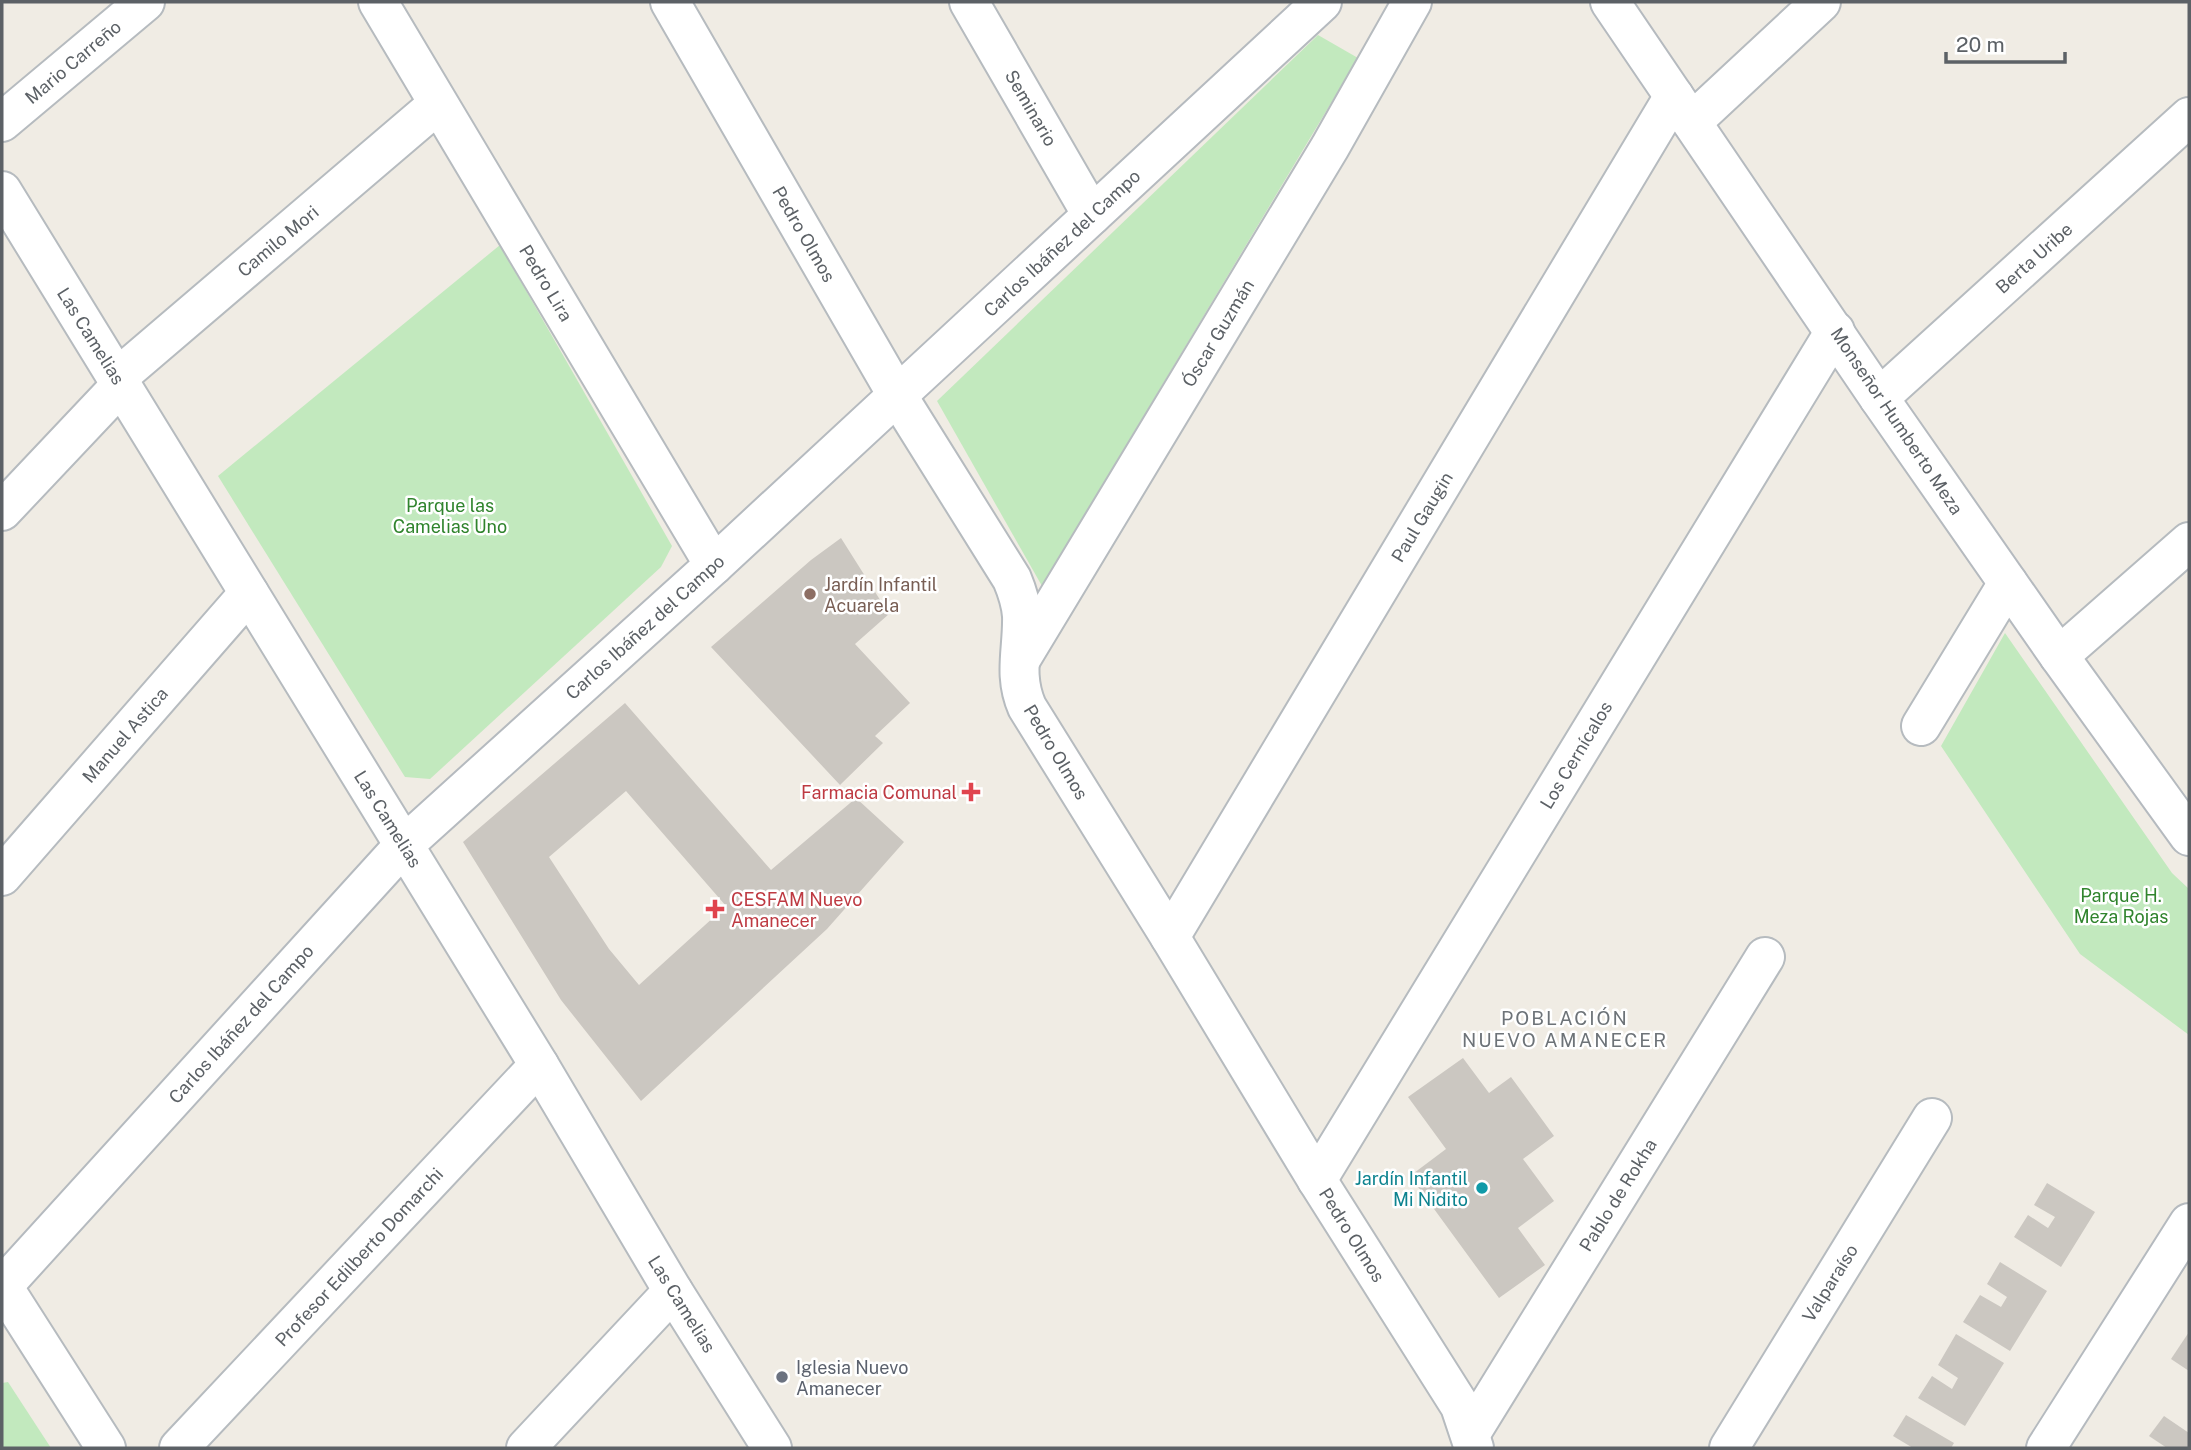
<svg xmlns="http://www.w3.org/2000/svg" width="2191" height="1450" viewBox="0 0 2191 1450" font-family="'Public Sans',sans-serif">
<rect width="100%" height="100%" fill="#f0ece4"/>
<g fill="#c2e9be">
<path d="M1318,35L1358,58L1042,586L937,401Z"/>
<path d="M500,245L672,546L661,567L430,779L405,777L218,476Z"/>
<path d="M2005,633L2172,873L2189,889V1035L2080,954L1941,746Z"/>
<path d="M8,1382L51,1448H2V1383Z"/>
</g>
<g fill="#cbc7c1" fill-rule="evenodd">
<path d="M841,538L889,614L855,644L910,703L875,736L883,743L840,785L711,647L811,560Z"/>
<path d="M625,703L771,870L856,798L904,842L827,929L641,1101L561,1000L463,842ZM626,791L726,906L639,985L609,949L549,857Z"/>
<path d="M1463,1058L1489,1093L1511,1077L1554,1136L1523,1159L1554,1201L1518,1228L1545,1265L1499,1298L1410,1176L1446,1149L1408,1097Z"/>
<path d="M2047,1183L2095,1212L2061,1267L2014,1237L2028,1215L2048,1228L2055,1217L2034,1205Z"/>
<path d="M2000,1262L2047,1291L2010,1351L1963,1322L1980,1295L2001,1307L2007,1297L1987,1284Z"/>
<path d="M2189,1332V1371L2171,1359Z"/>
<path d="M1956,1334L2004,1363L1965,1426L1918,1398L1932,1376L1952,1389L1958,1378L1938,1365Z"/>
<path d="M1906,1415L1954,1443L1951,1448H1913L1893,1436Z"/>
<path d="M2164,1416L2189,1433V1448H2167L2149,1436Z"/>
</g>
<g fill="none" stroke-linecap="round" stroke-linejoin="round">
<g stroke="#b6bbbf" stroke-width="42">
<g id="street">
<path d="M378,2L714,565"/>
<path d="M670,2L897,395L1012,579C1017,591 1021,602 1022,616C1023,649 1013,675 1027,707L1170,937L1317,1180L1460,1406L1474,1448"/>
<path d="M969,2L1092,215"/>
<path d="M2,122L145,2"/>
<path d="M1692,122L1821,2"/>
<path d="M2,191L539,1065L673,1291L772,1448"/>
<path d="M117,378L438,104"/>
<path d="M1879,398L2189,117"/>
<path d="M2,511L121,385"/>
<path d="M2059,656L2189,542"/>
<path d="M1021,659L1330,147L1412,2"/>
<path d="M1921,726L2008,583"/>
<path d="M2,876L249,593"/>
<path d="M1170,937L1674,96"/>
<path d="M1317,1180L1835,331"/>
<path d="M2,1285L106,1448"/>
<path d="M1471,1433L1765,957"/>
<path d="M179,1448L539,1065"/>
<path d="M526,1448L673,1291"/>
<path d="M1729,1448L1932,1118"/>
</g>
</g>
<g stroke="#b5babf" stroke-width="42">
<g id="secondary">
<path d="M1610,2L1879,398L2059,656L2189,836"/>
<path d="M2,1287L404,845L714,565L1322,2"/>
<path d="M2046,1448L2189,1223"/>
</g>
</g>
<use href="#street" stroke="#fff" stroke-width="38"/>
<use href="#secondary" stroke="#fff" stroke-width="38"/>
</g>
<circle fill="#8d6e63" stroke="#fff" stroke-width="2.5" cx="810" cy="594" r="7"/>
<g fill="#e0444e" stroke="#fff" stroke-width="2.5">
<path d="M967.5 781.5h7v7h7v7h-7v7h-7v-7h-7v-7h7z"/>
<path d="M711.5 898.5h7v7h7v7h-7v7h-7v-7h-7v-7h7z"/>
</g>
<circle fill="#0f9aa8" stroke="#fff" stroke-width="2.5" cx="1482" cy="1188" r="7"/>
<circle fill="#6b7280" stroke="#fff" stroke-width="2.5" cx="782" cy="1377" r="7"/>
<g text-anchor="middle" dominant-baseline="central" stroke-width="5" stroke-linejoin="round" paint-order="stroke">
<g font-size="18" fill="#5c6166" stroke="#fff">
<text transform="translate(73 62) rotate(-40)">Mario Carreño</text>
<text transform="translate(1031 108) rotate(60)">Seminario</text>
<text transform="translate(804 234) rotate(60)">Pedro Olmos</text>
<text transform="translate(278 241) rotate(-40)">Camilo Mori</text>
<text transform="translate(1062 243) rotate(-43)">Carlos Ibáñez del Campo</text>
<text transform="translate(2034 258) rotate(-42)">Berta Uribe</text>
<text transform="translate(546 283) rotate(59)">Pedro Lira</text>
<text transform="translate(1218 333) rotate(-59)">Óscar Guzmán</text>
<text transform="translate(91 336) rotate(58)">Las Camelias</text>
<text transform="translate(1897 421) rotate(56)">Monseñor Humberto Meza</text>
<text transform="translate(1422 517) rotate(-59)">Paul Gaugin</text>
<text transform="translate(645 627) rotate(-42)">Carlos Ibáñez del Campo</text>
<text transform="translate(125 735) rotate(-49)">Manuel Astica</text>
<text transform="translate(1056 752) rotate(59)">Pedro Olmos</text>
<text transform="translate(1576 755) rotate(-59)">Los Cernícalos</text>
<text transform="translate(388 819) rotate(58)">Las Camelias</text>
<text transform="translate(241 1024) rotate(-48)">Carlos Ibáñez del Campo</text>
<text transform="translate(1618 1195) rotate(-58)">Pablo de Rokha</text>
<text transform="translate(1352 1235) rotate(58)">Pedro Olmos</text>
<text transform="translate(359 1257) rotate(-47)">Profesor Edilberto Domarchi</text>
<text transform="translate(1830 1283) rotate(-58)">Valparaíso</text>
<text transform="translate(682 1304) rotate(58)">Las Camelias</text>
</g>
<g font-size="18" fill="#30842d" stroke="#fff">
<text x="450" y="505">Parque las<tspan x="450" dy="21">Camelias Uno</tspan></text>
<text x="2121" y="895">Parque H.<tspan x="2121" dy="21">Meza Rojas</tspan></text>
</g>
<g font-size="18" fill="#785e54" stroke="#fff" text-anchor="start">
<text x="824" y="584">Jardín Infantil<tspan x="824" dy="21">Acuarela</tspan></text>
</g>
<g font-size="18" fill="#be3a42" stroke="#fff" text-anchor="end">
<text x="957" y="792">Farmacia Comunal</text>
<text x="731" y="899" text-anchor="start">CESFAM Nuevo<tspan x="731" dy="21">Amanecer</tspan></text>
</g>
<g font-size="18" fill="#0d838f" stroke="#fff" text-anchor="end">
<text x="1468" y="1178">Jardín Infantil<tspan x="1468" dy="21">Mi Nidito</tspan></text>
</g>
<g font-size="18" fill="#5b616d" stroke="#fff" text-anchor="start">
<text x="796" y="1367">Iglesia Nuevo<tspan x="796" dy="21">Amanecer</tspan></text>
</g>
<g font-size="19" letter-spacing="2" fill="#6d7378" stroke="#fff">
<text x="1565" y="1018">POBLACIÓN<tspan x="1565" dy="22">NUEVO AMANECER</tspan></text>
</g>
</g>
<rect width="2191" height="1450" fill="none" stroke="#5c6166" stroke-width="7"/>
<path d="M1946 52v10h119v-10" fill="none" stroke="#5c6166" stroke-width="3.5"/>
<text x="1956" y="52" font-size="21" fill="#5c6166" stroke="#ffffff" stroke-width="5" paint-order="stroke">20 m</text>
</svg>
